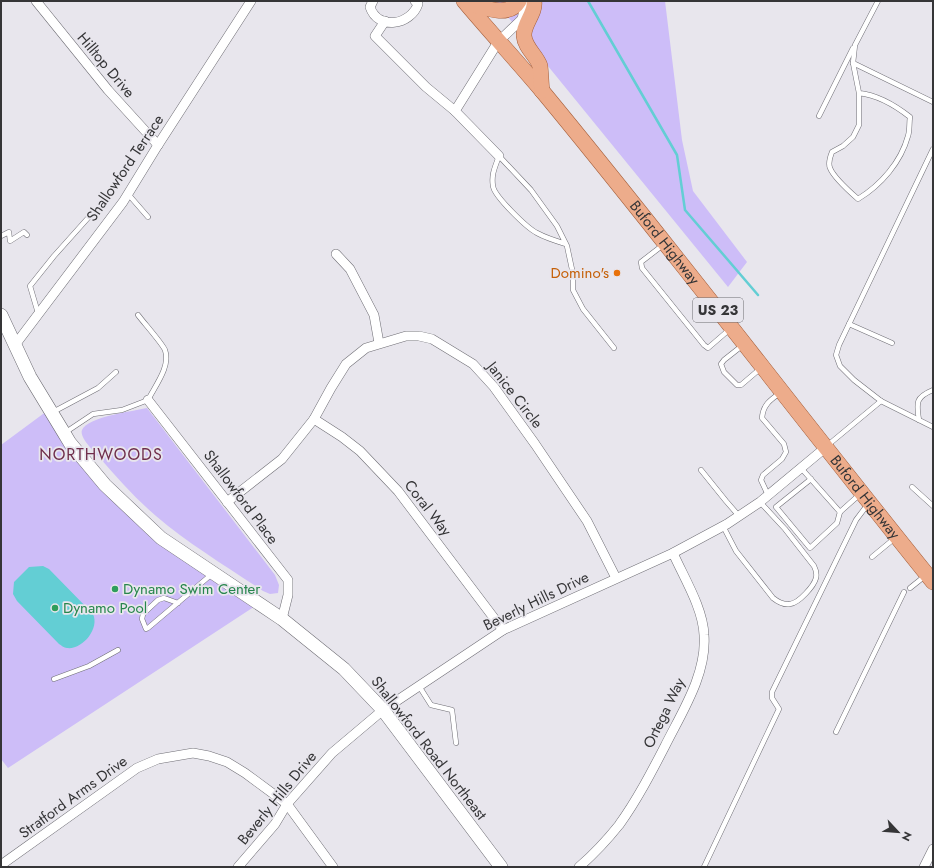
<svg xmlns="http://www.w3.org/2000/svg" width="934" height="868" viewBox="0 0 934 868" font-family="Jost,sans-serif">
<rect width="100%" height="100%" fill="#e8e6ed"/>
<g fill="#cdbdf8">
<path d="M495,1H665L682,140L693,191L747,262L728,287Z"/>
<path d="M147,408L275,575L279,585L278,593L270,594L263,591C227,567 189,544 156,516C135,498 117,478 99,457C94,452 79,437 82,430C87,417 134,411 147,408Z"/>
<path d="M47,411L100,476L173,545L263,601L8,768L1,759V445Z"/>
</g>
<path fill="#63ced4" d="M43,566L49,569L93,614C100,629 82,650 67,648C64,648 61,645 59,644L17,601L13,594L14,582L29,567Z"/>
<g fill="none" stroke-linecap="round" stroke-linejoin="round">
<path stroke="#63ced4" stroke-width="2.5" d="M588,1L677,155L685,210L758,295"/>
<g stroke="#6f6e75" stroke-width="5.5">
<g id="lane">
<path d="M853,63L933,102"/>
<path d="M859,93C877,95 896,106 910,117C909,123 910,130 908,136C901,162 881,185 858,199C850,192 834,178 830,168C828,163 830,157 832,152L843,146L853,137L859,125V93L853,63L855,45L878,1"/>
<path d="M819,116L853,48"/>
<path d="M933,149L839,345L836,355L840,366L854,380L881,401L933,427"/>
<path d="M128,194L148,217"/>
<path d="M1,236L9,232L10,241L24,232L27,235"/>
<path d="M566,244C556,241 546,238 537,233C527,228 494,196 493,186C491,175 495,167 499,156L531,190L557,226L567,246L573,274V290L583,309L614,348"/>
<path d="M663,245L641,262L642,268L704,345L708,348L730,329"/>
<path d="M38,313L30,286L54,256L88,218"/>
<path d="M849,324L892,343"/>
<path d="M743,345L724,360L721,364L724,372L737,385H741L761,368"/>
<path d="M53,412L98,388L116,372"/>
<path d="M919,420C916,402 916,397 933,390"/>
<path d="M66,432L93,414L122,410L148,400C155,386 171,366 165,350C162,343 144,323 138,315"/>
<path d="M828,445L881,401"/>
<path d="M801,468L840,512"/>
<path d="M701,470L726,501L739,516"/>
<path d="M811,479L776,507L810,548L837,523L840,512L859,495"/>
<path d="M912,487L933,506"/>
<path d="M768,495L761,480L763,475L782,459L786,452L784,444L762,418C763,405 770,400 780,393"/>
<path d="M723,526L736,551L773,598C778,602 784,605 790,604C799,603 814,586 816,578C817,574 816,570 814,566L785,529L760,502"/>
<path d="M872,557L895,538"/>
<path d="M910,588L925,576"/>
<path d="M148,628L212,574"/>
<path d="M146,629L142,619L143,614L158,600L164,598L178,603"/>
<path d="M54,679L89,666L118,650"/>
<path d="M419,686L431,705L452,710L456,743"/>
<path d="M836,732L904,592"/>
<path d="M704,867L779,709L772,698V692L856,520L868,504"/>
</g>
</g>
<g stroke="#6f6e75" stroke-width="10">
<g id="street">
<path d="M36,1L108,90L158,145"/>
<path d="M373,1L370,7C378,31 411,25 418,4L415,1"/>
<path d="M385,21L375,36L426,87L455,111"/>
<path d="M499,156L455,111L498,42L522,19L526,1"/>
<path d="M336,254L350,269L374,315L379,343"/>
<path d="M15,345L123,202L158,145L251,1"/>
<path d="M148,400L288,580V595L282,619"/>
<path d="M314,419L342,437L360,451L398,491L503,630"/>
<path d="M227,502L282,459L314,419L331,388L346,364L366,348L406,336H419L432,339L473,364L494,387L535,444L587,521L616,578"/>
<path d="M1,865L137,768L158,759L193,753L209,756L227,762L245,773L287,804L333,867"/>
<path d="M238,867L275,824L287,804L332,753L383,710L503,630L673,553L727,524L760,502L825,448"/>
<path d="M579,867C594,854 607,840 619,825C637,800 651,773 665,746C682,712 707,674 704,635C703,608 684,578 673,553"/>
<path d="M924,867L933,849"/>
</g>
</g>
<g stroke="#6f6e75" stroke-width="14">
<path id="secondary" d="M1,315L30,377L64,433L70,443L105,485L161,538L282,619L344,669L383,710L501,867"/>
</g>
<g stroke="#a55f3b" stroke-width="16">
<g id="primary">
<path id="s1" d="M464,1C490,32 517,61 543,92C676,253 802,420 933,582"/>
<path d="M534,1C536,13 523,24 524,36C525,48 537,56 540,66C541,74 541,83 542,91"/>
<path d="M466,2C483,7 508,19 519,1"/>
</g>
</g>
<use href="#lane" stroke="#fff" stroke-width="4.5"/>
<use href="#street" stroke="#fff" stroke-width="9"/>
<use href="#secondary" stroke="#fff" stroke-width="13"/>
<use href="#primary" stroke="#edac8b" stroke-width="15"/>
</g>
<circle fill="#e8710a" stroke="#e8e6ed" stroke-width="1.5" cx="617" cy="273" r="4"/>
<g fill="#2e9e5b" stroke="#e8e6ed" stroke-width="1.5">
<circle cx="115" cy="589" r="4"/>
<circle cx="55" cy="608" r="4"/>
</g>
<g text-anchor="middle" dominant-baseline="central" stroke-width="3.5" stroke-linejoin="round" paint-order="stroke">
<rect fill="#e8e6ed" stroke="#6b6a6e" stroke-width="1" x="693" y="298" width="50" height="24" rx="3"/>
<g font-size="14" font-weight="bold" fill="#353537">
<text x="718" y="310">US 23</text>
</g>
<g font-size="15" fill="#353537" stroke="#e8e6ed">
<text transform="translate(106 65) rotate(50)">Hilltop Drive</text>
<text transform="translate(125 168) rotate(-56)">Shallowford Terrace</text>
<text stroke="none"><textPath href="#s1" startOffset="314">Buford Highway</textPath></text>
<text transform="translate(515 395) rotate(52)">Janice Circle</text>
<text transform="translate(241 497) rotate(53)">Shallowford Place</text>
<text stroke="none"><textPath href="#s1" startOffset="638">Buford Highway</textPath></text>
<text transform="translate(428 508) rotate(52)">Coral Way</text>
<text transform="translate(536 601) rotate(-26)">Beverly Hills Drive</text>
<text transform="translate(664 713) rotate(-64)">Ortega Way</text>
<text transform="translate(429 748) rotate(52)">Shallowford Road Northeast</text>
<text transform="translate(73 797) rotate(-36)">Stratford Arms Drive</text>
<text transform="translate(277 798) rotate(-51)">Beverly Hills Drive</text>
</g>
<g font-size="15" fill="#c56008" stroke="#e8e6ed" text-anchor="end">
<text x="609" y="273">Domino's</text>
</g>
<g font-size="15" fill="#27864d" stroke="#e8e6ed" text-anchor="start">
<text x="123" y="589">Dynamo Swim Center</text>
<text x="63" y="608">Dynamo Pool</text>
</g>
<g font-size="16" letter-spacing="1" fill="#6f2d4b" stroke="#e8e6ed">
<text x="101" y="454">NORTHWOODS</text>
</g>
</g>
<rect width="934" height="868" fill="none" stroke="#353537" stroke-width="4"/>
<g transform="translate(898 832) rotate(116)" stroke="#e8e6ed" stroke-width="3" paint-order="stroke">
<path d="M0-3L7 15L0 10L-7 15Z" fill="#353537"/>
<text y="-6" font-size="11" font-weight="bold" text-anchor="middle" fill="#353537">N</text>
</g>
</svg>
